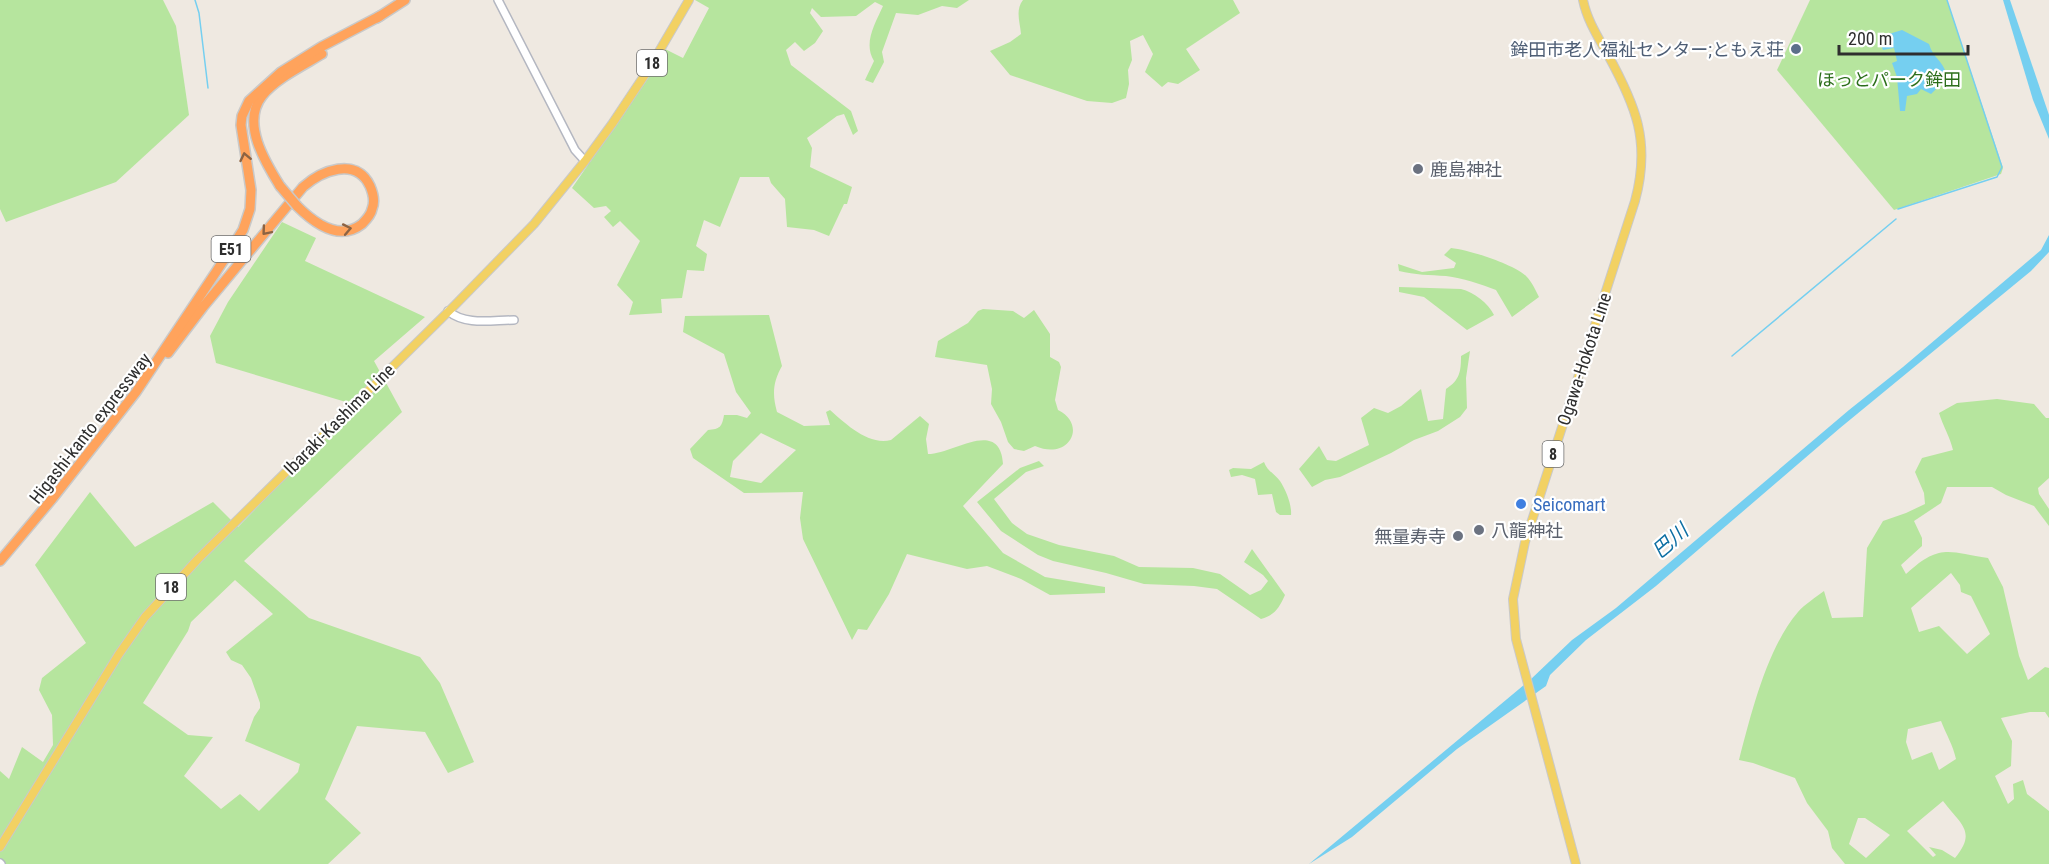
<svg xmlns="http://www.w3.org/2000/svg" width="2049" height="864" viewBox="0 0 2049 864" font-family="'Roboto Condensed','Noto Sans JP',sans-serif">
<rect width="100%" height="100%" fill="#efe9e1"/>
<g fill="#b6e59e" fill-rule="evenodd">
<path d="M0,0H163L176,26L189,115L116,182L6,222L0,209Z"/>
<path d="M695,0H969L957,8L942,6L918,15L896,13L882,52L884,62L873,83L865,80L874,61C863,43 875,24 883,6L875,2L856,16L821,17L812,8L810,13L823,31L815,43L804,51L795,42L786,50L791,65L851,111L858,131L853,135L844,114L837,116L807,138L812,148L810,167L852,187L847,204H844L829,236L814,230L787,227L785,199L771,183L769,177H740L720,227L704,220L696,246L707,254L704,271L687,270L682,298L661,299L662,313L629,315L633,302L617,285L640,241L620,221L613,227L604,217L611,211L606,206L594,208L572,188L649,77L665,49L683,58L709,8Z"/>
<path d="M1023,0H1233L1240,13L1186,49L1200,70L1178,84L1168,82L1162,87L1145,72L1153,54L1143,35L1130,41L1132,60L1128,70L1129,84L1126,98L1112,103L1087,101L1010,75L990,51L1010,42L1021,34C1020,22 1015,10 1023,0Z"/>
<path d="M1810,0H1947L2003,168L2001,174L1894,210L1777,70Z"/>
<path d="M282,222L316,238L305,261L425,317L374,361L402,412L244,561L309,618L420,657L440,683L474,762L448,773L425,732L357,726L325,799L361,833L328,864H0V771L9,779L22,747L43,762L53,745L52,715L39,690L42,678L86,643L35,565L90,492L135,547L213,502L238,527L356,405L216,363L210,336L228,302ZM235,580L273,614L226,652L231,660L242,665L251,678L260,703V708L254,717L245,741L300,764L298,772L259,811L240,794L221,809L184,776L213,737L188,735L143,703L188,631L191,622Z"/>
<path d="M1451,248C1470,250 1513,264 1526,276C1532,282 1535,289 1539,297L1512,317L1496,290C1480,284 1463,278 1446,276C1430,275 1415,275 1399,271L1398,264L1422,272L1454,268L1456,263L1444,255Z"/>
<path d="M1399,287L1461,289C1474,292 1488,303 1494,315L1467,330L1424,297L1399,292Z"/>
<path d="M983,309L1013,311L1024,318L1034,310L1050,334V357L1059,362L1061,367L1055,400L1058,410C1088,425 1069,461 1035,446L1024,451L1014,449L1008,442L1001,422L991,404L992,389L987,365L935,357L938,341L968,323L978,311Z"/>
<path d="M769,315L782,366C773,382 772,394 777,412L804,426L830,425L826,412L830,410C845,423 868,446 891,440L920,416L929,424L926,439L928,454C953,454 1000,417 1003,464L963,506L1003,553L1045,577L1105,587V593L1050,595L1021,579L987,566L967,569L907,554L889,594L867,630L858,629L852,640L803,539L800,518L803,492L744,493L693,458L690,449L708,430C720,429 722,427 724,415H737L747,418L751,413L736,392L724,354L683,332L685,316ZM761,433L796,450L761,483L730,477L733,461Z"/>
<path d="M1470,351L1466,378L1467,408L1460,417L1438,431L1414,440L1391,453L1340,477L1325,480L1312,487L1299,469L1319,446L1327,460L1336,461L1369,445L1361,418L1374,408L1388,413L1401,406L1421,389L1428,421L1443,419L1446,389C1460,380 1461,371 1461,356Z"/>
<path d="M1997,399L2034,404L2046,418H2049V478L2038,488L2039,494L2049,509V526L2034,506L2006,495L1992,487H1947L1941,503L1914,521L1922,538V546L1901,565L1906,574C1940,543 1948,552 1988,558L2003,587L2019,656L2028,680L2045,667L2049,668V718L2045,712H2030L2001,718L2012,741L2011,766L1995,776L2008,804L2014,799L2013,784L2023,780L2027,794L2049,811V864H1845L1832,848L1828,831L1807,803L1795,778L1753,763L1739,760C1751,714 1767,648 1798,612C1805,604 1815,598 1824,591L1832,618L1863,617L1867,548L1883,521L1906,513L1925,504L1924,493L1915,472L1922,458L1953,450C1950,437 1943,426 1939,413L1957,403ZM1951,573L1960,585L1961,592L1971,596L1990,634L1967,654L1939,626L1919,632L1911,608ZM1941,721C1946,734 1953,745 1956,759L1939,770L1932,752L1912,760L1906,742L1908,729ZM1943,801C1961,825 1977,831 1955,858L1942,850L1929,847L1936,855L1933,857L1907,831ZM1858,818H1865L1890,835L1866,858L1849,844Z"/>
<path d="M1039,461L1044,466L1026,472L994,499L1012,523L1027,534L1059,545L1114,556L1139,567L1193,568L1220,574L1250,595L1261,590L1268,581L1263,575L1244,562L1252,549L1285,595C1279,608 1275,615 1261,619L1217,589L1194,586L1144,584L1106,573L1053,561L1038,555L1001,531L977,502L1020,468Z"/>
<path d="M1264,462C1267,471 1275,474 1280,481C1286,490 1292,505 1291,515H1280L1276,512L1272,494L1258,495L1255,479L1242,475L1231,477L1229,470L1233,468L1251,469Z"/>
</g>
<g fill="#75cff0">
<path d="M2003,0H2010L2049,115V139L2033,100Z"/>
<path d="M1902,30L1929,44C1933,58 1943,61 1946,73L1940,77V85L1931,94L1921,89L1917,94L1907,96L1905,111H1900L1897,77L1892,63L1897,61L1894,48L1883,50L1881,45L1886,42L1889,34Z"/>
<path d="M2049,235V252L2031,271L1840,428L1656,586L1586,640L1550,675L1546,686L1457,749L1352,837L1309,864L1530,680L1572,640L1616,608L1849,410L1903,367L2041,250Z"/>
</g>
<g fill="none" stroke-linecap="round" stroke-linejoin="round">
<g stroke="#75cff0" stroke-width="1.5">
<path d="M195,0L199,13L208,88"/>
<path d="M1898,209L1997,177L2002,167L1947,0"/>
<path d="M1732,356L1896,219"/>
</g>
<g stroke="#b4b7c1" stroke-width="10">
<g id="secondary">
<path d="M498,0L575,150L585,161"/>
<path d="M448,311C466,326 492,320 514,320"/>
<path d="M0,863L1,864"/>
</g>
</g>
<g stroke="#c9c9c9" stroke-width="10">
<g id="primary">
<path d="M0,847L119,654L145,617L198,559L455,305L534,224L585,161L612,124L650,67L689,0"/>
<path d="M1576,864L1516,639L1513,599L1525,542L1635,201C1651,142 1636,106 1608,55C1598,37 1587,20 1583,0"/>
</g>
</g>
<g stroke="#c9c9c9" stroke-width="12">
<g id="highway">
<path d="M377,18L405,0"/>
<path d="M280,186C265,162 241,123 262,96C275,79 304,65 322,54"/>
<path d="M168,353L203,307L303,187C321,171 356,156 370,186C373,193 375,202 372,209C371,215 366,220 362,224C339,242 314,223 297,206"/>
<path d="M0,561L52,499L136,392L216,272L243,230L250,209L251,190L241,125L242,116L249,101L281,72L321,47L380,16"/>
</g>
</g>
<use href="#secondary" stroke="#fff" stroke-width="7"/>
<use href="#primary" stroke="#f2d163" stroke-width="8"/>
<use href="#highway" stroke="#ffa35c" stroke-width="9"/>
<g stroke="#c9c9c9" stroke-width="12" stroke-linecap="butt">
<path id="highway-bridge" d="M280,186L297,206"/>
</g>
<use href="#highway-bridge" stroke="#ffa35c" stroke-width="9"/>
</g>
<defs><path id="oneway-chevron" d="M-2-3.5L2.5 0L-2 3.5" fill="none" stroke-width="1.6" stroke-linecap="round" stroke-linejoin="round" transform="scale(1.5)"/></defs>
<g stroke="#8c6343">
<use href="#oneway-chevron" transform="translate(245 157) rotate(-102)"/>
<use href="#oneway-chevron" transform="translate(347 229) rotate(-11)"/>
<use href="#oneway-chevron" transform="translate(266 231) rotate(130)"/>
</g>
<circle fill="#5c6f8a" stroke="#fff" stroke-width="2" cx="1796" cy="49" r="6"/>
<g fill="#6b7280" stroke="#fff" stroke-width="2">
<circle cx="1418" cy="169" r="6"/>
<circle cx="1479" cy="530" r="6"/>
<circle cx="1458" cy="536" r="6"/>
</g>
<circle fill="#3f7fe0" stroke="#fff" stroke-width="2" cx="1521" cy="504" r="6"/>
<g text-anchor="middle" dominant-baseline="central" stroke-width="4.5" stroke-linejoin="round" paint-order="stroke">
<g fill="#fff" stroke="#6d6d6d" stroke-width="1.5">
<rect x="637" y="50" width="30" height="26" rx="4.5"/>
<rect x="211.5" y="236" width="39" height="26" rx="4.5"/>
<rect x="1542.5" y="441" width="21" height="26" rx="4.5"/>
<rect x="156" y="574" width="30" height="26" rx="4.5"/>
</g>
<g font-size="16" font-weight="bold" fill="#2e2e2e">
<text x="652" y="63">18</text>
<text x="231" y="249">E51</text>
<text x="1553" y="454">8</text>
<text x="171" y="587">18</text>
</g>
<g font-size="18" fill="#4e5e75" stroke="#fff" text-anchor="end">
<text x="1784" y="49">鉾田市老人福祉センター;ともえ荘</text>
</g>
<g font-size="18" fill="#2c6e1b" stroke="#fff">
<text x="1889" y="79">ほっとパーク鉾田</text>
</g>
<g font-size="18" fill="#5b616d" stroke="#fff" text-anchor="start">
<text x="1430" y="169">鹿島神社</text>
<text x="1491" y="530">八龍神社</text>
<text x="1446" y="536" text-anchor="end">無量寿寺</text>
</g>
<g font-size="18" fill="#2e2e2e" stroke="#fff">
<text transform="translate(1584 359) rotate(-72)">Ogawa-Hokota Line</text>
<text transform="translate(339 419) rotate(-45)">Ibaraki-Kashima Line</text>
<text transform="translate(90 428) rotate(-52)">Higashi-kanto expressway</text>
</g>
<g font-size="18" fill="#366cbe" stroke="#fff" text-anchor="start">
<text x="1533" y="504">Seicomart</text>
</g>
<g font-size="20" font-style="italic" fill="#0d6fa3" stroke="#fff">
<text transform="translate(1670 541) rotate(-41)">巴川</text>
</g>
</g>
<path d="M1839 45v9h129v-9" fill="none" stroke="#2e2e2e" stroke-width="3"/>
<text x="1848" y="45" font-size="18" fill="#2e2e2e" stroke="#ffffff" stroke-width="4.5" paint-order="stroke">200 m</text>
</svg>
